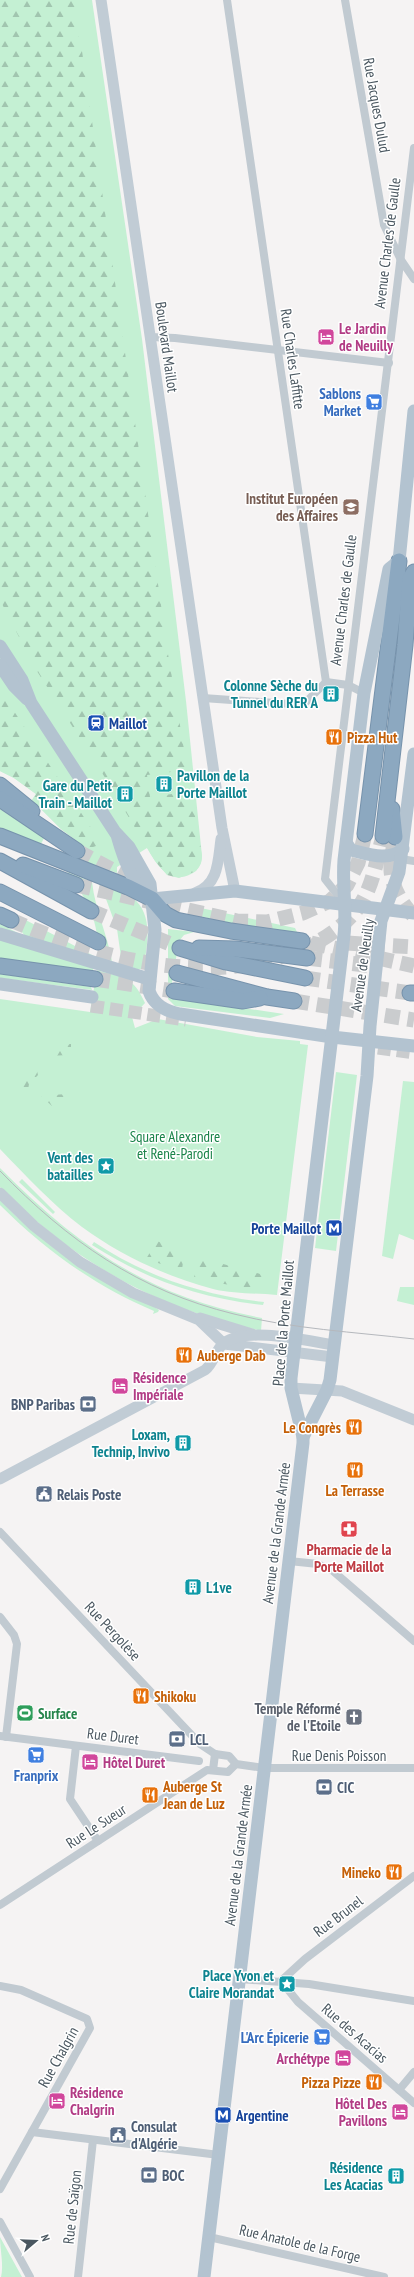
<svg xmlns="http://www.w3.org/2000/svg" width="414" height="2277" viewBox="0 0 414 2277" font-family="'PT Sans Narrow',sans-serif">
<defs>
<pattern id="forest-firs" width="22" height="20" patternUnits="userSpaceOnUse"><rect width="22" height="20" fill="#c4f0d3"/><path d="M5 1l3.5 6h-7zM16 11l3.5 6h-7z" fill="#a1c5af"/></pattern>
</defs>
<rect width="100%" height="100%" fill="#f5f3f3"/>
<g fill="#c4f0d3">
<path d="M0,0H92L142,339L186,701L202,856C202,864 198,871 191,874C169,885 157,865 147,848L117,867V873L72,857L81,844L61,829L32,800L36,794L14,778L0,771Z"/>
<path d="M0,809L44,838L41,844L0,828Z"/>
<path d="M67,872L92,882C95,909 107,934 112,961L98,956C99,920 88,901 67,872Z"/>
<path d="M102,882C111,886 121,889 128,894C154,911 148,940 144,966L141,969H137L122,964L117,929L102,888Z"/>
<path d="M1,907L94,956L93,972L0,959V924L26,937Z"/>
<path d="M196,907L295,928L297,932L240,925L199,916L193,915Z"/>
<path d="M168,929L194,932L184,935L179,941L171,988L175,998L284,1014L270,1018L175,1006L168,999Z"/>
<path d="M97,970C124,978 133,976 145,1003L132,1017L135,1028L158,1019L257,1037L300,1041V1044L308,1045L277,1295C257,1293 233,1294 213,1289C167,1277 120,1255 82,1227C52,1204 26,1176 0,1149V999L90,1012Z"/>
<path d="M0,974L91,987L92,990L0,978Z"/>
<path d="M336,1072L357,1075L336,1251L315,1248Z"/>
<path d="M403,1081L414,1082V1240L399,1234L393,1259L382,1256Z"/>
<path d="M0,1168C79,1248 150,1297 262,1318L261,1331C239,1325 217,1320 196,1313C120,1287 56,1244 0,1187Z"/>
<path d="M22,1179L55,1212L53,1214L19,1182Z"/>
<path d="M0,1200L17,1217L159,1310L158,1312L153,1314L154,1311C95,1286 45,1250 0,1205Z"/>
<path d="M94,1242C147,1277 202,1295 264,1302L263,1305C199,1298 147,1280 92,1245Z"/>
<path d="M400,1287H414V1305L397,1301Z"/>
<path d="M0,2237L22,2277H1C4,2266 0,2249 0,2237Z"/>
</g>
<g fill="url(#forest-firs)" fill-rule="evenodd">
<path d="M0,0H81V7L76,10L77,29L82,51L168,654L202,856L201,863L196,871L179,878L167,875L155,861L104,776L35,668L0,600ZM171,772H185L188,788L173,791L172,794L150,797L147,775Z"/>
<path d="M0,690L99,840L96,846L87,849L83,848L81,844L61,829L32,800L36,794L14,778L0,771Z"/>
<path d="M71,1044V1051L67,1055L49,1056L45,1053L46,1050L58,1045Z"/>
<path d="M36,1067L38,1075L29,1084L28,1090L18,1089L16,1086Z"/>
<path d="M66,1094L64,1101L57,1106H52L41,1096Z"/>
<path d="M157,1241L184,1251L182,1271L146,1259Z"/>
<path d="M197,1257L264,1275L260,1290L194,1279Z"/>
</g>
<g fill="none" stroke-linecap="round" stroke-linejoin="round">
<g stroke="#caccce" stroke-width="13" stroke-dasharray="13 6" stroke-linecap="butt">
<path d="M91,1006L186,1020"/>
<path d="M378,1048L414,1053"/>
</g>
<g stroke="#caccce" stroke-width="15" stroke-dasharray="15 8" stroke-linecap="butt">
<path d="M395,837C394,847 391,856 391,865C390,884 401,904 414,916"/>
<path d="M77,851L143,886"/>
<path d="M76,885L237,921L267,922L303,913L330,901L347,885L358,863L365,834"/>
<path d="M91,911L180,948"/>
<path d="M11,920C99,958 201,987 295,952C320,943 345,927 360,905C373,886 377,858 383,836"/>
<path d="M311,943L414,966"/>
<path d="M347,943L414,947"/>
<path d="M307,958L381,967"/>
<path d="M305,978L410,993"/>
<path d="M95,979L174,991"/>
<path d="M294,1001L414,1020"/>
</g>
<g stroke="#7793ac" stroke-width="17">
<g id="highway">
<path d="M0,785L32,811"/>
<path d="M0,799L77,851"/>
<path d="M392,809L395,837"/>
<path d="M365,834L399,561"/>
<path d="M0,836L128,887L152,899L165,914L176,920L231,931L302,941"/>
<path d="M383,836L405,645L410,579L414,572"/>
<path d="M0,861L91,911"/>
<path d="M23,865L76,885"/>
<path d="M0,892L98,942"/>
<path d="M0,915L11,920"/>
<path d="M180,948L226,962L305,978"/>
<path d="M199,948L236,949L307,958"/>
<path d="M0,966L95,979"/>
<path d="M177,973L267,997L294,1001"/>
<path d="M174,991L243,1001L260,998"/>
<path d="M410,993H414"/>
</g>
</g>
<g stroke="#c1cad1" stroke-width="8">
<path d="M227,0L326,682"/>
<path d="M345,0L384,225L401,260L414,279"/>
<path d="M150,337L175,338L389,363"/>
<path d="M326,682L348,685L364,693"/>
<path d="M203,698L303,705L326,682"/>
<path d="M401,859L414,861"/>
<path d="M344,903L325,879L414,148"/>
<path d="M0,1532L200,1744L215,1754L229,1756L236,1764L264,1768H414"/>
<path d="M289,1561L318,1564L333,1571L414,1641"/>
<path d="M0,1617L14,1635L17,1644L6,1737"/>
<path d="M0,1736L199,1761"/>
<path d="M76,1746L70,1799L98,1841"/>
<path d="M213,1770L215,1754"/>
<path d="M0,1905L207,1770L228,1772L236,1764"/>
<path d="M239,1979L309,1984L414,2001"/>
<path d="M281,1981L298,2002L414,2103"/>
<path d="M281,1981L305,1959L414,1876"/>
<path d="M0,1986L21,1990L87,2019L90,2028L0,2189"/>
<path d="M399,2090L414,2072"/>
<path d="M32,2132L219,2155"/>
<path d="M0,2222L30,2277"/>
<path d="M209,2237L384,2277"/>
<path d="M78,2277L93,2140"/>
</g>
<g stroke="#c1ccd5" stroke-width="11">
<path d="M101,0L222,828L235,891"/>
<path d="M195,893C219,885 218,860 221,839"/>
<path d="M0,1193L34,1226L80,1262L133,1293L199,1320L224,1344L333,1357"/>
<path d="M200,1318L252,1334"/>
<path d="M291,1388L342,1391L414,1420"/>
<path d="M0,1479L205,1370C214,1363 215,1350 224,1343C247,1326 307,1341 334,1345"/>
</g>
<g stroke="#b3c3d0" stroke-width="13">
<path d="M0,646L22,680L31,703L115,832L129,847L150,884L155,930L149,991C154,1005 165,1011 180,1014L332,1037L414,1046"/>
<path d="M0,665L14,686L27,699"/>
<path d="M117,835C122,853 132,884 147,895"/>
<path d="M347,844L351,850C368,854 389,862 403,849"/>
<path d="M152,899L235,891L414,913"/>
<path d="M0,934L149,979"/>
<path d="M0,984L92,997"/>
<path d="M303,1437L327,1390L330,1380L367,1076L370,1026L381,921L399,872L414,754"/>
<path d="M204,2277L303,1443V1437L291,1388V1378L344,935C347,910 342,886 344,860L364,693L389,569L399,561L414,411"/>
</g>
<use href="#highway" stroke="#8ca8c0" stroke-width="15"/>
<path stroke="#b5b8bd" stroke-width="1" d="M0,1171C68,1241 139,1291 234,1314C293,1329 354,1332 414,1339"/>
</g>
<defs>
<g id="hotel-square" transform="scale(0.9)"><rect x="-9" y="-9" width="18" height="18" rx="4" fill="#d1479c" stroke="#fff"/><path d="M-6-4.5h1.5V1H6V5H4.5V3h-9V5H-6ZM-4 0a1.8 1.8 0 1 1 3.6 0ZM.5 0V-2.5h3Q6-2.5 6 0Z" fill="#fff"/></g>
<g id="supermarket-square" transform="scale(0.9)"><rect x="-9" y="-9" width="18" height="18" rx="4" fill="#3f7fe0" stroke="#fff"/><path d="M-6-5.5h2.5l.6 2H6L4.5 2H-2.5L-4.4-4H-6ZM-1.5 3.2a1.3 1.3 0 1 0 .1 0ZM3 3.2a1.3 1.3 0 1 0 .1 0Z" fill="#fff"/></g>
<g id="university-square" transform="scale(0.9)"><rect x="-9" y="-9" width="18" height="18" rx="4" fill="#8d6e63" stroke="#fff"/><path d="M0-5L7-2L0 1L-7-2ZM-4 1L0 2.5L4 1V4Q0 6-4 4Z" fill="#fff"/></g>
<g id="building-square" transform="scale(0.9)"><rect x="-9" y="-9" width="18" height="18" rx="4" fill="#0f9aa8" stroke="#fff"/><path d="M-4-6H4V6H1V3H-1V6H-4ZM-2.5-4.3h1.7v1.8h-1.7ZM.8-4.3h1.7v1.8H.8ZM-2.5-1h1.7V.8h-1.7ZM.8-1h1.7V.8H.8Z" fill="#fff"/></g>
<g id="station-square" transform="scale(0.9)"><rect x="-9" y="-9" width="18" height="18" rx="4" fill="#1a4fb4" stroke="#fff"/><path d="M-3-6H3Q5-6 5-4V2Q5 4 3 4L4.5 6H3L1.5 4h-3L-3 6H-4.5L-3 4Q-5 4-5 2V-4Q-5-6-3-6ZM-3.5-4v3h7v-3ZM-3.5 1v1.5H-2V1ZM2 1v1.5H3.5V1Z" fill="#fff"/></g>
<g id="restaurant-square" transform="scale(0.9)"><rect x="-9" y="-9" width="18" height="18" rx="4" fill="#e8710a" stroke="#fff"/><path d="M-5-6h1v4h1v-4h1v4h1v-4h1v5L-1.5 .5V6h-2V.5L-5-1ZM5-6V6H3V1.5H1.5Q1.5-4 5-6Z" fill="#fff"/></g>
<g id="sight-square" transform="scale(0.9)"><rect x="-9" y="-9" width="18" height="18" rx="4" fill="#0f9aa8" stroke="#fff"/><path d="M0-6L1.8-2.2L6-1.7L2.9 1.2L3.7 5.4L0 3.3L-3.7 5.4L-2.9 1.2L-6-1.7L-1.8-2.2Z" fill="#fff"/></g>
<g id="metro-square" transform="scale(0.9)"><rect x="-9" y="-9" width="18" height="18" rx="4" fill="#1a4fb4" stroke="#fff"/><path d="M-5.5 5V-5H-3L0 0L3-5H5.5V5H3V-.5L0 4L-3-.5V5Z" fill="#fff"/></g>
<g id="bank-square" transform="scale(0.9)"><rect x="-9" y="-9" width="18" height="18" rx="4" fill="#5c6f8a" stroke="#fff"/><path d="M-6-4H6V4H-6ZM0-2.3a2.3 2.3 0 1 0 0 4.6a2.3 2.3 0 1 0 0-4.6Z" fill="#fff"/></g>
<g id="civic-square" transform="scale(0.9)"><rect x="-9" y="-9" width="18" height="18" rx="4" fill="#5c6f8a" stroke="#fff"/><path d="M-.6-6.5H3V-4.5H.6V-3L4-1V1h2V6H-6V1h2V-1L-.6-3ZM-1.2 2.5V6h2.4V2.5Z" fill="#fff"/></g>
<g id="pharmacy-square" transform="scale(0.9)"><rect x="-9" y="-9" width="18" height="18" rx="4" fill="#e0444e" stroke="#fff"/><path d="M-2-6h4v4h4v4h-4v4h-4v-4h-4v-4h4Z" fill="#fff"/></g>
<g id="stadium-square" transform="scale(0.9)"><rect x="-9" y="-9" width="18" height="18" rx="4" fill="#2e9e5b" stroke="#fff"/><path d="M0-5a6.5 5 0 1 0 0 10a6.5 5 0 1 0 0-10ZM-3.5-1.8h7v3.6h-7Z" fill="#fff"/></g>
<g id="church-square" transform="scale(0.9)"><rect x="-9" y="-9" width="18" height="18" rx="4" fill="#6b7280" stroke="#fff"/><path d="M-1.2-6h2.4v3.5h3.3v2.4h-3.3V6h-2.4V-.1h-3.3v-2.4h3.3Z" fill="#fff"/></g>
</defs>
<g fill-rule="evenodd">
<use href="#hotel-square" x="326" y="337"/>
<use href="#supermarket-square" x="374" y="402"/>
<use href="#university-square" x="351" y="507"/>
<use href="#building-square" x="331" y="694"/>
<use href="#station-square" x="96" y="723"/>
<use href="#restaurant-square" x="334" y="737"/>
<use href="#building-square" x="164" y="784"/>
<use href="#building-square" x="125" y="794"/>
<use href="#sight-square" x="106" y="1166"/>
<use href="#metro-square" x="334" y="1228"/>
<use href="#restaurant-square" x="184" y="1355"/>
<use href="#hotel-square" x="120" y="1386"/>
<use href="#bank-square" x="88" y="1404"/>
<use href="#restaurant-square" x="354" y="1427"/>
<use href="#building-square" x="183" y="1443"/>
<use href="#restaurant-square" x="355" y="1470"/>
<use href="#civic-square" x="44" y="1494"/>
<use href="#pharmacy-square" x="349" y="1529"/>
<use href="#building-square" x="193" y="1587"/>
<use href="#restaurant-square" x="141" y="1696"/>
<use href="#stadium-square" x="25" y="1713"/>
<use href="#church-square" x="354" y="1717"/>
<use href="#bank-square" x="177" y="1739"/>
<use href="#supermarket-square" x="36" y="1755"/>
<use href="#hotel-square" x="90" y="1762"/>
<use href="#bank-square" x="324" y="1787"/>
<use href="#restaurant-square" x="150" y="1795"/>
<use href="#restaurant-square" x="394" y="1872"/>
<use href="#sight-square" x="287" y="1984"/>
<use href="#supermarket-square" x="322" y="2037"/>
<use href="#hotel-square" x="343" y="2058"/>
<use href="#restaurant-square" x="374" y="2082"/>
<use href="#hotel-square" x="57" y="2101"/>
<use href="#hotel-square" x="400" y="2112"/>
<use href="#metro-square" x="223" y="2115"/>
<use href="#civic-square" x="118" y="2135"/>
<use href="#bank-square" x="149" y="2175"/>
<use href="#building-square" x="396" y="2176"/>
</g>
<g text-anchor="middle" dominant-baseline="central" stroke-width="3" stroke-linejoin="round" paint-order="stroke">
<g font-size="15" fill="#4a5760" stroke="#fff">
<text transform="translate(377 105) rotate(80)">Rue Jacques Dulud</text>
<text transform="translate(387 243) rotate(-83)">Avenue Charles de Gaulle</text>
<text transform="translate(167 347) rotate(82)">Boulevard Maillot</text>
<text transform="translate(293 359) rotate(82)">Rue Charles Laffitte</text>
<text transform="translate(343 600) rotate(-83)">Avenue Charles de Gaulle</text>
<text transform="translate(362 965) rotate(-82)">Avenue de Neuilly</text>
<text transform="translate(283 1323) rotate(-85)">Place de la Porte Maillot</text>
<text transform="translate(276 1533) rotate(-83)">Avenue de la Grande Armée</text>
<text transform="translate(113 1631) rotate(47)">Rue Pergolèse</text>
<text transform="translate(113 1736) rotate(7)">Rue Duret</text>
<text x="339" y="1755">Rue Denis Poisson</text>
<text transform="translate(96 1826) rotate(-33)">Rue Le Sueur</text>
<text transform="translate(238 1855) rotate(-83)">Avenue de la Grande Armée</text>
<text transform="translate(338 1916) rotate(-37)">Rue Brunel</text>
<text transform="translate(355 2033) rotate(41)">Rue des Acacias</text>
<text transform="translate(58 2057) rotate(-61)">Rue Chalgrin</text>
<text transform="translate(72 2207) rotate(-84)">Rue de Saïgon</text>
<text transform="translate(300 2243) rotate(13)">Rue Anatole de la Forge</text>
</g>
<g font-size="15" font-weight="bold" fill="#b23c85" stroke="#fff" text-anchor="start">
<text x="339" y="328">Le Jardin<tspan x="339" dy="17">de Neuilly</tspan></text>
<text x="133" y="1377">Résidence<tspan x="133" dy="17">Impériale</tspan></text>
<text x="103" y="1762">Hôtel Duret</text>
<text x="330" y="2058" text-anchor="end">Archétype</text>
<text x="70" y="2092">Résidence<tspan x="70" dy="17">Chalgrin</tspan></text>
<text x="387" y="2103" text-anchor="end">Hôtel Des<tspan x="387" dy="17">Pavillons</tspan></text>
</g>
<g font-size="15" font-weight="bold" fill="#366cbe" stroke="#fff" text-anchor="end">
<text x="361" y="393">Sablons<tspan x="361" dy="17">Market</tspan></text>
<text x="36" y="1775" text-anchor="middle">Franprix</text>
<text x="309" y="2037">L'Arc Épicerie</text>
</g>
<g font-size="15" font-weight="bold" fill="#785e54" stroke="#fff" text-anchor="end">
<text x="338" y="498">Institut Européen<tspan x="338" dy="17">des Affaires</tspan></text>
</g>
<g font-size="15" font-weight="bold" fill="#0d838f" stroke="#fff" text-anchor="end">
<text x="318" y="685">Colonne Sèche du<tspan x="318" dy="17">Tunnel du RER A</tspan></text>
<text x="177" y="775" text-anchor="start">Pavillon de la<tspan x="177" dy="17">Porte Maillot</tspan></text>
<text x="112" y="785">Gare du Petit<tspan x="112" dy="17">Train - Maillot</tspan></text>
<text x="93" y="1157">Vent des<tspan x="93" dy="17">batailles</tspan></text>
<text x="170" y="1434">Loxam,<tspan x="170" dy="17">Technip, Invivo</tspan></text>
<text x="206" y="1587" text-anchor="start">L1ve</text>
<text x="274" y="1975">Place Yvon et<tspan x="274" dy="17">Claire Morandat</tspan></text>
<text x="383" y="2167">Résidence<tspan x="383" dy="17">Les Acacias</tspan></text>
</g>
<g font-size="15" font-weight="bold" fill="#164399" stroke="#fff" text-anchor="start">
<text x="109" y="723">Maillot</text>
<text x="321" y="1228" text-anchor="end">Porte Maillot</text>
<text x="236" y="2115">Argentine</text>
</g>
<g font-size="15" font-weight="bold" fill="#c56008" stroke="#fff" text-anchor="start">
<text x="347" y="737">Pizza Hut</text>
<text x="197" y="1355">Auberge Dab</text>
<text x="341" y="1427" text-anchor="end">Le Congrès</text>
<text x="355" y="1490" text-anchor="middle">La Terrasse</text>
<text x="154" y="1696">Shikoku</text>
<text x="163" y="1786">Auberge St<tspan x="163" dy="17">Jean de Luz</tspan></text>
<text x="381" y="1872" text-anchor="end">Mineko</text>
<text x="361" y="2082" text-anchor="end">Pizza Pizze</text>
</g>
<g font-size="15" fill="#198349" stroke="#fff">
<text x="175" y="1136">Square Alexandre<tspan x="175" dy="17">et René-Parodi</tspan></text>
</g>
<g font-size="15" font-weight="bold" fill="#4e5e75" stroke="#fff" text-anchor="start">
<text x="75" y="1404" text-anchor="end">BNP Paribas</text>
<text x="57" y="1494">Relais Poste</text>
<text x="190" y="1739">LCL</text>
<text x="337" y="1787">CIC</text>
<text x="131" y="2126">Consulat<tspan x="131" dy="17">d'Algérie</tspan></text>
<text x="162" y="2175">BOC</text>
</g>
<g font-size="15" font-weight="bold" fill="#be3a42" stroke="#fff">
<text x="349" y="1549">Pharmacie de la<tspan x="349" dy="17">Porte Maillot</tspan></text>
</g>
<g font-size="15" font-weight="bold" fill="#5b616d" stroke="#fff" text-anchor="end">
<text x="341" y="1708">Temple Réformé<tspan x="341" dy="17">de l'Etoile</tspan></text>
</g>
<g font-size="15" font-weight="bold" fill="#27864d" stroke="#fff" text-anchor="start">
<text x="38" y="1713">Surface</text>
</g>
</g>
<g transform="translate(36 2241) rotate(71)" stroke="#ffffff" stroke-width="3" paint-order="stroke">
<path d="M0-3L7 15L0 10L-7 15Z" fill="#4a5760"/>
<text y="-6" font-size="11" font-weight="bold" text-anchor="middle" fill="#4a5760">N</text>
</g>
</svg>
